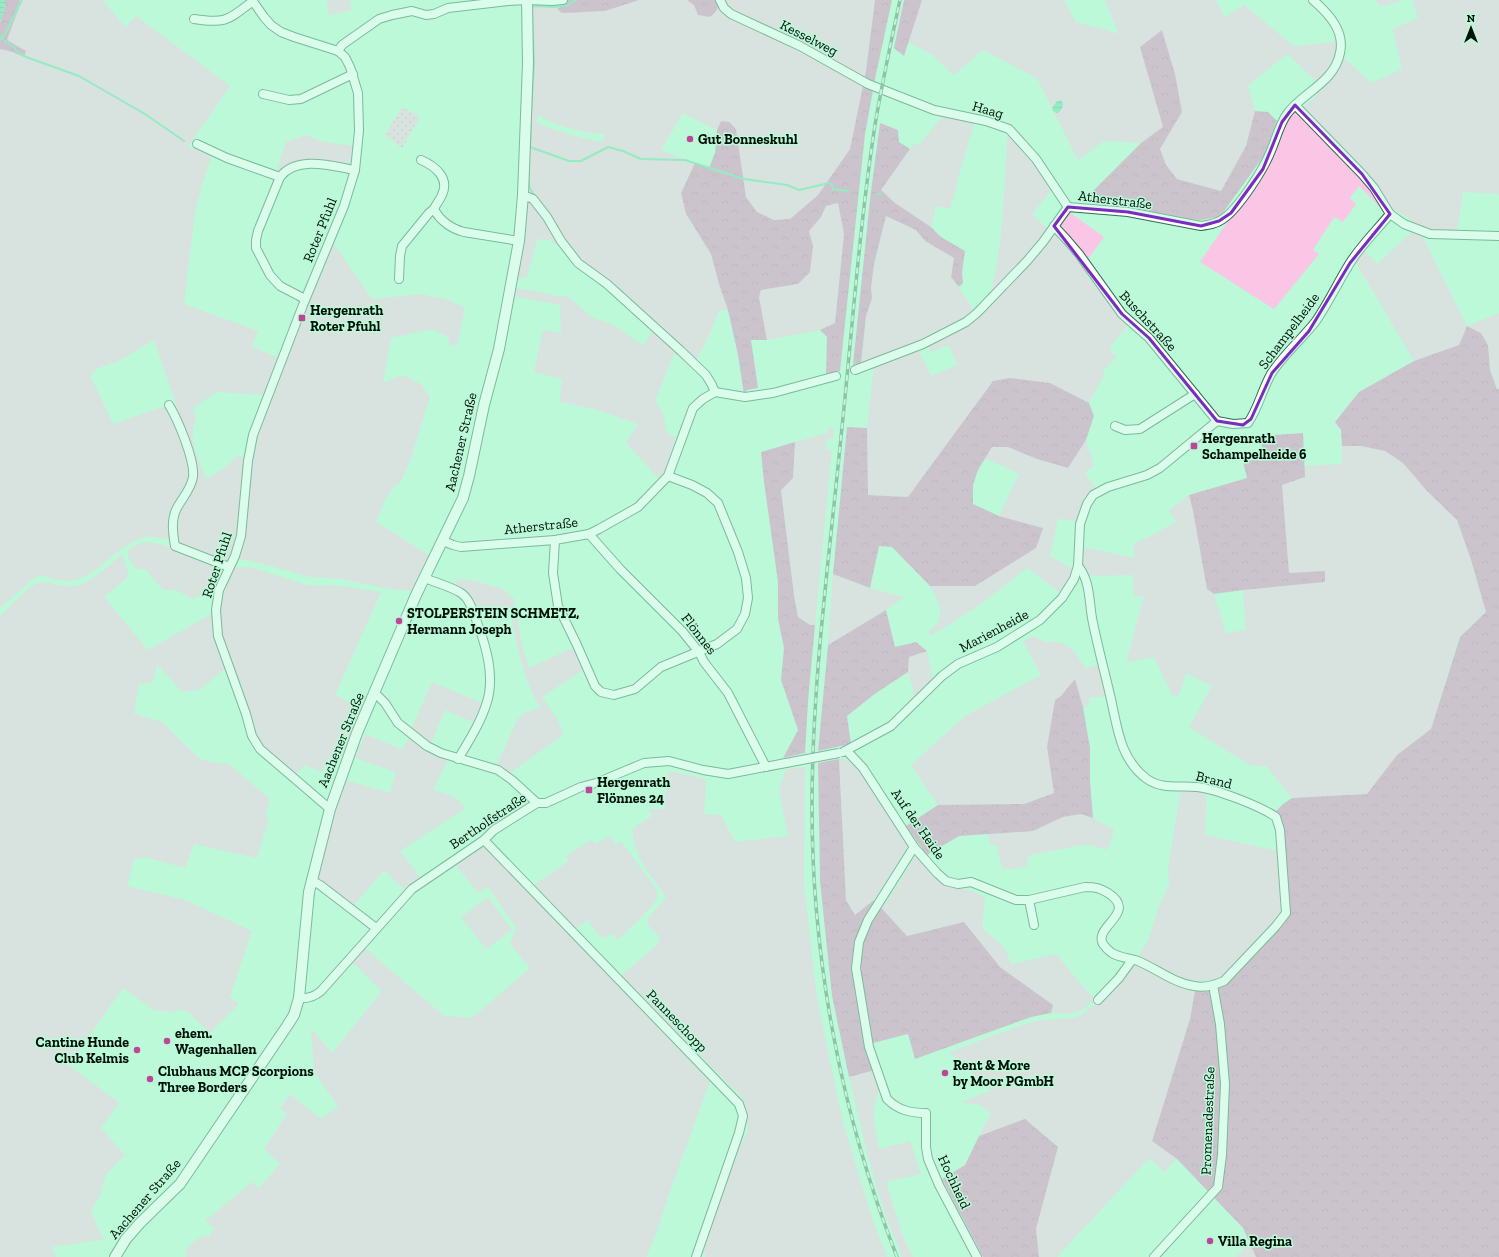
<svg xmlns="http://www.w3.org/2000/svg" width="1499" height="1257" viewBox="0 0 1499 1257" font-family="'Zilla Slab',serif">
<defs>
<pattern id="forest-crowns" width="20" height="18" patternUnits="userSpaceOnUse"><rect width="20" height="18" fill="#e084bf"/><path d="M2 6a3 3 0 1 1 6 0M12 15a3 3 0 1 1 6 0" fill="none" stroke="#be71a3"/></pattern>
<pattern id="park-dots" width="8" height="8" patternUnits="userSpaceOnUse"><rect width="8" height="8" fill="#fbc5e6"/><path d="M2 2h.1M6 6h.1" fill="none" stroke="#d5a8c4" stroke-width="1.8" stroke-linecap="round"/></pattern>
<pattern id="water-rules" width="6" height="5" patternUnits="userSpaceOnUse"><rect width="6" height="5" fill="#62dba6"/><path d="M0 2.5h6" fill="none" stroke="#53bb8d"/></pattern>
</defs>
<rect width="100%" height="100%" fill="#bbf9d9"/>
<g fill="#fbc5e6" fill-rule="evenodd">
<path d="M19,0H103L125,27L136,16L230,86L188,147L212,156L202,184L195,212L184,304L258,331L252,347L279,358L264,395L217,392L193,408L196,420C186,438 200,461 206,479L227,466L235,458L238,456L245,457C244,477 244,555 225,562L178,545C177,533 175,519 181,508C185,499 192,490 194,480C198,457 180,427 172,406L176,404L154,340L117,362L98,368L90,375L113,424L159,408L164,407L170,409L191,465V479L171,514L170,522L172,541C164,539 155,536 147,537C117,542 96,581 68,581C58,581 50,578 41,575L32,580L0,608V50L1,49L12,52L23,57L26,52L7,40L21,2Z"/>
<path d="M327,0H350L352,10L329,15Z"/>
<path d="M534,0H568L557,8L584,11H605L639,0H687L694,5L720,0H875L866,71L850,149L818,195L790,219L774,220L757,212L746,197L736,129L721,121L717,130L683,113L661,150L695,163L681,193L686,214L711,254L719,284L728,310H719L708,338L699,355L690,367L674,353L655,402C662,410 666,417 665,428L669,434L676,437L665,472L658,478L626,443L638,424L594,409L559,402L562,379L534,372L543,330L561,333L560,305L513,296L514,288L529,290L562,297L567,295L591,317L614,325L643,346L653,330L563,249L549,240L537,239L527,277L516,279L524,237L530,6L535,4ZM538,115L555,124L584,132L605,134L603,142C580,138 559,132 537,123Z"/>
<path d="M922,0H1064L1076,22L1119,34L1105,0H1216L1225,17L1244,5L1294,46L1338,42C1335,62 1333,68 1317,82L1287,54L1248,86L1255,111L1246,146L1221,191L1177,179L1166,165L1160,149L1182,112L1175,74L1162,30L1140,47L1163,127L1141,143L1104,141L1078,160L1037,78L983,50L954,75L932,55L908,42Z"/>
<path d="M1376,0H1404L1380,7Z"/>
<path d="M1413,0H1499V194L1463,192L1457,232L1437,233L1411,224L1409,218L1393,209L1380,208L1375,202L1359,186L1350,198L1356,204L1343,222L1334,217L1313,250L1319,254L1274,309L1200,262L1226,224L1267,170L1286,123L1292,113C1305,111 1328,83 1336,72C1339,68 1341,62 1343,57L1371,83L1402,69L1393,29L1418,18Z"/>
<path d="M944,114L974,124L961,168L950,209L936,206L931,227L895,203L881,190L910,149L915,143L919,145Z"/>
<path d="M1008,131L1033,160L1051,191L1032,214L1055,236L1069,212L1104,237L1088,259L1087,276L1128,325L1110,347L1111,353L1117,356L1102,372L1105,374L1089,403L1050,383L993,381L909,497L868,495L867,428L874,366L918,349L931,376L957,365L949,345L931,352L928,345L954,332L996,294L991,291C1004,242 1004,182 1008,131Z"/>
<path d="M306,135L323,142L354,146L352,161C338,168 329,160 314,159C306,159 287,165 281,170H277L286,142Z"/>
<path d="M838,203L844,234L835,323L820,330L767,340L759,297L761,290L798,284L813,246L809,231L821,217L826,206Z"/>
<path d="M886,216L916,230L925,241L954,258L951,277L974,310C941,336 901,349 861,363L866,316L872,298L871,288L874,264Z"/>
<path d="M1411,233L1423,237L1467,326L1499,313V389L1498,390L1490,370L1488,345L1481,333L1467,326L1459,345L1414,361L1356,263L1365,251L1377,264Z"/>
<path d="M334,244L372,299L422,294L445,299L465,307L457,346L450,345L448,337L432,329L391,338L383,383L402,375L421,384L430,397L410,461L400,483L393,487L384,502L376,522L429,555L413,591L383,588L342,579L309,577L264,564L246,560L237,559L250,462L255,438L280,378L292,343Z"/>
<path d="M830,427L834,430L833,439H827L826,449L832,450L815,625H810L798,617L794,595L781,489L793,478L795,442L827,433Z"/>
<path d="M1086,440L1094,465L1085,473L1096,489C1083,498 1081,506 1077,521L1058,519L1050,556L1074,570L1061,593L1027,568L980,605L931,636L929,632C931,629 936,626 938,622C945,611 936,596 930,586H975L1043,528L999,516L1019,474L985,458L992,447H1008L1037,459L1068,468Z"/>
<path d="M1342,446H1361L1385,451L1403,463L1427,491L1457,520L1471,560L1486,612L1459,637L1431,729L1397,755L1367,795L1292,798L1266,766H1251L1189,727L1212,686L1186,673L1179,695L1173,697L1154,657L1128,662L1127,660L1144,596H1134L1133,575L1091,576L1082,563L1083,547L1134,558V543L1147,538L1176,522L1169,510L1189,495L1193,511L1207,589L1214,594L1226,634L1246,629L1243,590L1325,582V571L1289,573L1282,485L1305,477V466L1342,464Z"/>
<path d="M144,542C163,542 177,551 194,559C202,563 210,565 217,568L220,570V573L214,589L193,599L176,590H163L146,570L135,568L128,557V550L135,545Z"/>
<path d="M122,554L128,572L127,578L104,597L148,650L213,613L226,668L201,689L182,692L157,664L152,683L139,684L134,714L162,722L200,759L216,763L229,764L270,799L265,817L269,818L257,858L194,844L185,868L145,857L134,859L127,886L185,900L252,931L230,997L239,1004L210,1033L188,1012L177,1009L174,1013L170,1011H155L123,988L69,1065L119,1103L101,1128L125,1155L106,1175L100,1195L91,1211L100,1233L106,1241L99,1240L52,1247L56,1257H0V616C10,606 23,592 34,585C45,578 61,588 73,586C92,583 108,566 122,554Z"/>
<path d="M243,567L253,568L307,585L342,586L381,592L335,695L362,708L343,755L328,759L322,772L304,765L296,776L263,749L255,736L250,714L222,634L220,616L221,602L233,568Z"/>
<path d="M833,574L870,588L904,597L886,610L828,645Z"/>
<path d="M457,579L471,580L503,589L514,599L522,646L529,668L575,647L583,670L542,697L558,720L563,735L510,773L497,765L517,720L516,717L520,719L522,714L541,707C524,688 515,632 509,607L477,613C472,600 468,591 455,585Z"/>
<path d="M1033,636L1048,643L1051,641L1053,642C1072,642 1076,655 1086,669L1100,664L1107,696L1089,698V706L1083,707L1075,679L1060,697L1047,747L1054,793L1024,804L938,805L911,765L965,716L1041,675L1023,641Z"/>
<path d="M927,651L933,680L915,698L908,672L909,657Z"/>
<path d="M432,682L482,703L473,722L445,710L431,743L411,730Z"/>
<path d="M365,734L403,750L409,737L427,750L448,759L433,790C446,793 457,797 465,808L400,851L420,877L404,889L384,870L353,906L316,878L345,780L390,793L396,772L355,758Z"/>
<path d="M839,759H846C874,779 893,819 910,848L874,900L855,916L846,900Z"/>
<path d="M805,767L804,885L817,998L843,1123L872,1218L887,1257H705L703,1251L706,1243L736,1156L748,1130L746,1113L741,1096L620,977L658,944L660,937L648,925V918L666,897C652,877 631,854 633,828L652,816L649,809H664L668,771L706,779L704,814L721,815L735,842L788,836L779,789L786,769Z"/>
<path d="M1181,788L1207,791L1205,835L1278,851L1283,910L1280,917L1229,971L1218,979L1203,981L1186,980L1139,956L1149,938L1158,909L1169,884L1168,868Z"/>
<path d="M1081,814L1093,818L1114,830L1108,850L1090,845H1082L1027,856L1028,866L1012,869L1002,868L997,845H990L988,833L1033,831L1063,817Z"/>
<path d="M610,836L616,845L621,841L657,890C657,892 658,897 657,899C654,906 623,936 617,940L613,934L602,938L587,920L575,929L534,885L569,861L566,856L591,840L595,844Z"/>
<path d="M484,846L710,1081L669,1194L657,1232L646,1257H186L185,1252C190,1243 198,1236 209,1236L215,1228L205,1221L245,1188L251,1182L259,1188L280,1164L264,1149L287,1114L280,1108L290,1094L321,1119L338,1107L314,1071L311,1028L332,1053L382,991L353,963L365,948L444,1016L472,1018L530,968L510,944L516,928L491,891L487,887L478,893L455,864Z"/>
<path d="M916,855L946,884L971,891L985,897L982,928L1005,948L1011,964L1056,954L1075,977L1095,1000C1078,1015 1074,1014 1051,1013L1053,1005L1000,967L964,922L907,936L882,909Z"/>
<path d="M488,897L512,930L486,949L461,917Z"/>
<path d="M1135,965L1180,986L1195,991L1190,1019L1152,1141L1177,1159L1164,1172L1149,1158L1057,1257H1039L1036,1229L1058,1147L1025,1119L979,1136L991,1113L979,1105L961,1102L991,1091L949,1052L1028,1023L1041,1020L1071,1018L1080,1016L1098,1002Z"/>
<path d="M876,1070L881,1088C869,1110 875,1125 879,1149L910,1141L921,1174L886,1182L903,1237L913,1257H902L884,1212L867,1153L849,1077Z"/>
<path d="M1249,1242L1256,1257H1236Z"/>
</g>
<g fill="url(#forest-crowns)">
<path d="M5,0H19L21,2L7,40L26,51L24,57L12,52L1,49L0,50V23L5,5Z"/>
<path d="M568,0H639L605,11L562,13L557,9Z"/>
<path d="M687,0H720L717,10L710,17L698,15L694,5Z"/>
<path d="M875,0H892L876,74L865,134L840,371L826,374L827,337L820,330L835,323L844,234L838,203L826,206L821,217L809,231L813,246L810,272L798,284L761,290L759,297L767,340H751L758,388L747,390L744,394L738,355L728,310L719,284L711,254L686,214L681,193L695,163L709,168L715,153L717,130L721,121L729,122L736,129L746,197L757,212L774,220L790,219L818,195L850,149L866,71Z"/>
<path d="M904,0H922L904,56L894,48Z"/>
<path d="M1162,30L1175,74L1182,112L1160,149L1166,165L1177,179L1221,191L1246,146L1255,111L1268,112L1277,121L1265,154L1220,217L1200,220L1177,218L1146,210L1093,203L1086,198L1141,143L1163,127L1140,47Z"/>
<path d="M880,123L898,130L899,142L910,149L881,190L895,203L931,227L941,237L965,251L962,273L963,283L959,287L951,277L954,258L925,241L916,230L886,216L874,264L871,288L872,298L866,316L861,363L853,365L870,199Z"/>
<path d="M1467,326L1481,333L1488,345L1490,370L1497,389H1499V1257H1256L1243,1228L1177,1159L1152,1141L1190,1019L1195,991L1211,990L1289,914L1275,812L1283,804L1292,798L1367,794L1397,755L1431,729L1460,637L1486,612L1471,560L1457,520L1427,491L1403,463L1385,451L1361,446H1342L1341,430L1335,422L1359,392L1414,361L1459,345Z"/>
<path d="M1010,378L1050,383L1089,403L1094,416L1086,440L1068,468L1037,459L1008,447H992L978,470L973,485V504L999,516L1043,528L1036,548L975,586H930L892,547L879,546L870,588L833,574L847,427L867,428L868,495L908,497L993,381Z"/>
<path d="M1303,433L1305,477L1282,485L1289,573L1325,571V582L1243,590L1214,594L1207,589L1193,511L1189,495L1247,478L1243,462L1264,458L1260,436Z"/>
<path d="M795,442L793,478L781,490L794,595L798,617L810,625H815L808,701L805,753L783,758L798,730L781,680L784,648L778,619V582L764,482L761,452Z"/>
<path d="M886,610L895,647L916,642L927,651L909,657L908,672L876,693L847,716L851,744L818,751L828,645Z"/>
<path d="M1075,679L1083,707L1090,748V781L1093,818L1081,814L1063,817L1033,831L959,836L927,855L906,826L938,805L1024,804L1054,793L1047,747L1055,700L1060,697Z"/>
<path d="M839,759L846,900L855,915L874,900L907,936L964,922L1000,967L1053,1005L1051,1013L1031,1017L915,1059L908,1034L873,1043L879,1069L849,1077L832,996L820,881L818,763Z"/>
<path d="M1025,1119L1058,1147L1036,1229L1039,1257H983L942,1179L965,1165L979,1136Z"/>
</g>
<path fill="url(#park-dots)" d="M402,107L420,117L402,148L385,135Z"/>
<g fill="url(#water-rules)">
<path d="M0,0H5V5L0,23Z"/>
<path d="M1061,100C1065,104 1062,111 1057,113L1053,111L1052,108L1057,101Z"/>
</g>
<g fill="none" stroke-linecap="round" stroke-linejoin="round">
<g stroke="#62dba6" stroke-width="2">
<path d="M532,16V8L535,6L554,7L568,5L576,0"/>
<path d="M1,38L14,47L17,51L26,57L79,76L145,114L184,141"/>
<path d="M0,39L6,32L22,0"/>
<path d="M531,114L534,62L532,15"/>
<path d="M531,123L530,147L569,161H581L608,147L623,151L641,159L685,160L744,179L787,185L799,190L829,183L832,184L833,189L848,191"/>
<path d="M529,173V186L535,197"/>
<path d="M878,194H881"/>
</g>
<g stroke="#316c51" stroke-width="10">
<g id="minor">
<path d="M252,0L264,17L271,25L281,32L294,37L338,51L345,57L350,67L358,93L359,131L355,170L344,206L303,305L253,435L248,461L241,536L235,556L219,590L216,610L218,636L246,714L252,736L260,749L330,809"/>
<path d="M720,0L724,8L731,14L800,46L868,84L934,110L986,121L1009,129L1036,159L1068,207"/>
<path d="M194,19C226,24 228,20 253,1"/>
<path d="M338,51L342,45L379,19L392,15L412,11L426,15L434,14L448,8L508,1L527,0L552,1L563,0"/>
<path d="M263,94L289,100L301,99L353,74"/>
<path d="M1295,105L1362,174L1374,188L1390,214L1404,224L1430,234L1499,236"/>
<path d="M197,144L227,158L280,177C297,155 332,166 355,170"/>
<path d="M421,160C435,166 450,178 442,195C440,200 436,204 434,209C440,221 452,229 464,232L519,241"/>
<path d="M280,177L258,231L256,240V248L270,275L280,286L305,299"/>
<path d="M523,195L533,199L547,217L561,241L578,263L607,284L681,351L706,375L712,385L715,392"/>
<path d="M1068,207L1128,212L1201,226C1209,225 1216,224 1223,219C1239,208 1263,170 1270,153C1276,140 1279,125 1287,114C1303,92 1334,83 1340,53C1345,31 1329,14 1313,0"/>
<path d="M1054,226L1067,240L1079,254L1122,314L1149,338L1217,421"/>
<path d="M399,279L400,256L402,246L429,213L434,209"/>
<path d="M855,370L923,344L966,322L977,313L1027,261L1043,242L1068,207"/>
<path d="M169,405C178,420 195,460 193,477C191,490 181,499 176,510C171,521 173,534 175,546L229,567"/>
<path d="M1217,421L1233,424L1248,423C1258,409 1262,390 1271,374C1283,355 1302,339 1316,321C1329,302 1338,282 1350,263C1361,245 1377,230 1390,214"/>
<path d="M1115,426L1125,430L1140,429L1195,394"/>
<path d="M589,534L620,569L682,631L699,652L704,662L728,693L766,767"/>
<path d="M555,540L553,573L558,606L577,645L595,686L601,692L614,695L635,689L661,667L717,644L737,629L745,614L748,598L746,578L738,552L718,503L707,493L692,485L668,476"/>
<path d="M443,541L453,545L461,547L555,540L589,534L599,529L638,507L668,476L693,408L703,399L715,392L745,397L773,393L836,376"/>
<path d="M425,578C436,583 450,586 461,593C470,599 473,612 477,622C486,646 495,676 487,702C481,722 469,741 458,759"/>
<path d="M375,693L385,703L398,723L427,746L441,753L498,770L512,780L537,803"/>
<path d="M847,751L863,768L914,847L937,873L946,881L958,884L971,882L1016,900H1029L1085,887C1095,887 1100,888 1108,893C1139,913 1093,926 1103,944C1105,947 1109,951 1112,953C1120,958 1130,958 1138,961C1157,969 1174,983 1194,986C1204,988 1215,985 1224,981L1276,926L1286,913L1280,830L1276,817C1260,806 1216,789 1197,787C1179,785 1163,790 1147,779C1119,759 1117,724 1110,695C1104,669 1097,644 1092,618C1089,600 1090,580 1078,566"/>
<path d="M843,752L891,726L942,676L958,664L997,647L1040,620L1062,598L1074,579L1078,566L1080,524L1087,504L1093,495L1108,487L1147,475L1160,468L1217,421"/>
<path d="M484,840L739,1104L743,1116L739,1133L696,1257"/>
<path d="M914,847L868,920L859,942L856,968L869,1047L887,1099C898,1110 910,1113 926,1113V1147L928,1159L939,1185L977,1257"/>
<path d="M311,880L320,885L376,928"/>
<path d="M1029,900L1034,925"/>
<path d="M299,998C308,999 314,997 321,991L412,889L484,840L494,830L537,803H546L581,787L596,783L644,763L669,761L703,770L728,774L786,763"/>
<path d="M1098,1000L1119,978L1132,960"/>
<path d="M1154,1257L1218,1187L1222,1155L1225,1084L1220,1024L1213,985"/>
</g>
</g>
<g stroke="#316c51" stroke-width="12">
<path id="tertiary" d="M115,1257L126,1239L140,1223L180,1184L287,1026L294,1015L299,998L309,892L330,809L357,733L416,595L463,498L469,476L484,405L499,349L519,241L523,195L528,63L527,0"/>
</g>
<use href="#minor" stroke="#fff" stroke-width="8"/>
<use href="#tertiary" stroke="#fff" stroke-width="10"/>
<g stroke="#5a816d" stroke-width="3.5">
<path id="rail" d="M897,1257C841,1114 812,960 812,807C812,683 829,560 841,437C852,333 859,229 875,125C882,83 891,42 900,0"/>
</g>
<use href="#rail" stroke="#bbf9d9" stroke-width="2" stroke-dasharray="6" stroke-linecap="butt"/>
<g stroke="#316c51" stroke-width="10" stroke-linecap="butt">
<path id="minor-bridge" d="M786,763L839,753"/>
</g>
<use href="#minor-bridge" stroke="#fff" stroke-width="8"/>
</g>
<path d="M0 0H1499V1257H0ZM1295,105L1362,174L1390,214L1350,263L1309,331L1272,373L1251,419L1243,425L1217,421L1149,338L1122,314L1054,226L1068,207L1128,212L1201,226L1219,221L1231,213L1263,169L1282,122Z" fill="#bbf9d9" fill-opacity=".55" fill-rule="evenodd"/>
<path fill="none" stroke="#7b2cbf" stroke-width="3" stroke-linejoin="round" d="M1295,105L1362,174L1390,214L1350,263L1309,331L1272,373L1251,419L1243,425L1217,421L1149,338L1122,314L1054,226L1068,207L1128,212L1201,226L1219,221L1231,213L1263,169L1282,122Z"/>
<g fill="#be4598" stroke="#bbf9d9" stroke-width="1.5">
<circle cx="690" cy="139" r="4"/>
<rect x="298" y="314" width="8" height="8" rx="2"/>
<rect x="1190" y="442" width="8" height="8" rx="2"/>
<circle cx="399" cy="621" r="4"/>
<rect x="585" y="786" width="8" height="8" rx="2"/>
<circle cx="167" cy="1041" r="4"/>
<circle cx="137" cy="1050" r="4"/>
<circle cx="945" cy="1073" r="4"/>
<circle cx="150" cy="1079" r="4"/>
<circle cx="1210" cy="1241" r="4"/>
</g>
<g text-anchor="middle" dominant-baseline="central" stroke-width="3" stroke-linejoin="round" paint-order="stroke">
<g font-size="14" fill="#001108" stroke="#bbf9d9">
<text transform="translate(809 38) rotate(27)">Kesselweg</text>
<text transform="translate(988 110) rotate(16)">Haag</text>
<text transform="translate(1115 200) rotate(7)">Atherstraße</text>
<text transform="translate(320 230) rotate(-68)">Roter Pfuhl</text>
<text transform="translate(1148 321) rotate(47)">Buschstraße</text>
<text transform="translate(1289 331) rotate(-53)">Schampelheide</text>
<text transform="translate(461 442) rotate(-77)">Aachener Straße</text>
<text transform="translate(541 526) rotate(-6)">Atherstraße</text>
<text transform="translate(217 565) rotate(-72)">Roter Pfuhl</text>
<text transform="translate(994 631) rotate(-28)">Marienheide</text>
<text transform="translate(699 634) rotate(52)">Flönnes</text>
<text transform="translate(341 740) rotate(-68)">Aachener Straße</text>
<text transform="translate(1214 780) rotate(14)">Brand</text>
<text transform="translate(488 821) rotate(-34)">Bertholfstraße</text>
<text transform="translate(918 824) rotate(55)">Auf der Heide</text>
<text transform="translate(677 1021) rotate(46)">Panneschopp</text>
<text transform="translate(1208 1121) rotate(-88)">Promenadestraße</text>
<text transform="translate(954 1182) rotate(65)">Hochheid</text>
<text transform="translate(145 1199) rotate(-49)">Aachener Straße</text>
</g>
<g font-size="14" font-weight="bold" fill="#001108" stroke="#bbf9d9" text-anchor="start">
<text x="698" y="139">Gut Bonneskuhl</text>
<text x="310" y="310">Hergenrath<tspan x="310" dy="16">Roter Pfuhl</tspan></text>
<text x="1202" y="438">Hergenrath<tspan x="1202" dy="16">Schampelheide 6</tspan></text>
<text x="407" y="613">STOLPERSTEIN SCHMETZ,<tspan x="407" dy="16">Hermann Joseph</tspan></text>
<text x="597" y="782">Hergenrath<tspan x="597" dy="16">Flönnes 24</tspan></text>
<text x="175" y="1033">ehem.<tspan x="175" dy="16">Wagenhallen</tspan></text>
<text x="129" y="1042" text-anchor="end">Cantine Hunde<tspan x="129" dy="16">Club Kelmis</tspan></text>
<text x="953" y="1065">Rent &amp; More<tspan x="953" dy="16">by Moor PGmbH</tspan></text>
<text x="158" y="1071">Clubhaus MCP Scorpions<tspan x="158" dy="16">Three Borders</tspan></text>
<text x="1218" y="1241">Villa Regina</text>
</g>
</g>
<g transform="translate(1471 28)" stroke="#bbf9d9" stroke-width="3" paint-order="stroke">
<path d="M0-3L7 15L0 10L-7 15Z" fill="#001108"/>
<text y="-6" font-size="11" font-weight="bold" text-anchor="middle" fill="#001108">N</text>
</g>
</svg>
